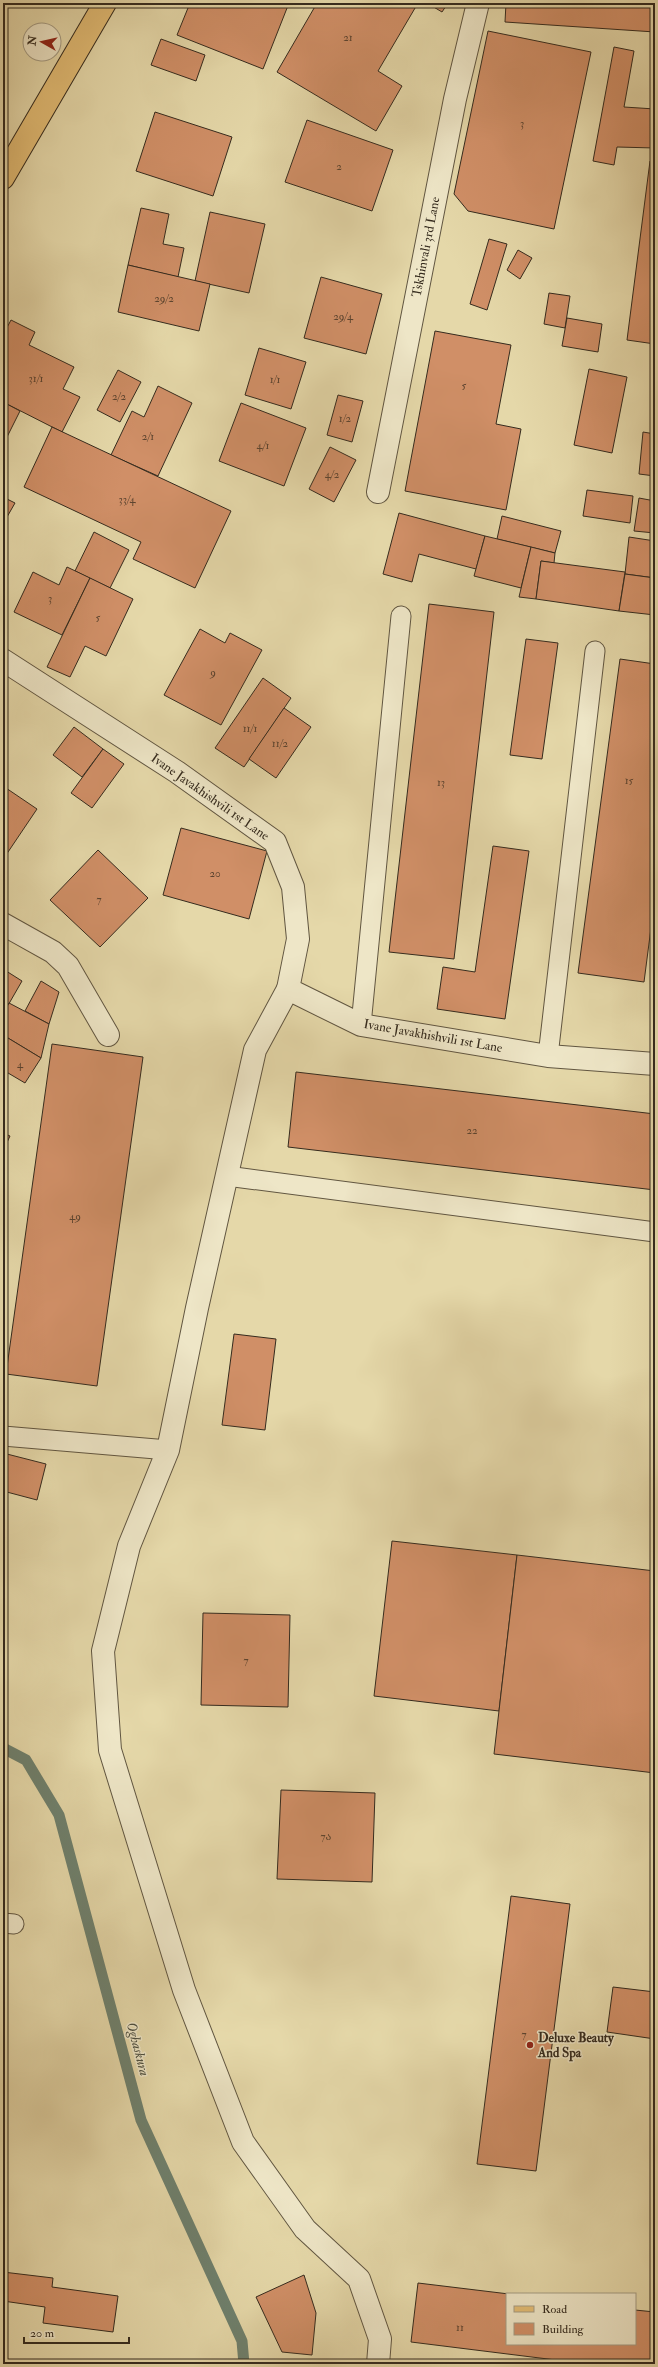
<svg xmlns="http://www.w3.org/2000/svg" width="658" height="2367" viewBox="0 0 658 2367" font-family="'IM FELL Double Pica','Noto Serif Georgian',serif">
<rect width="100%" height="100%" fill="#e5d8a9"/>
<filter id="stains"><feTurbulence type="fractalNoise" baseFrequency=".005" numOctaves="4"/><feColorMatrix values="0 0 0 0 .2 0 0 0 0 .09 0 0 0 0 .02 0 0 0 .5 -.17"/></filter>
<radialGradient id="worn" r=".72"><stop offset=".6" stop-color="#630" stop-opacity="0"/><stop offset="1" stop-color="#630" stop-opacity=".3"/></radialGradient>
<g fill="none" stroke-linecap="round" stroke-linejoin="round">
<path stroke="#6f816e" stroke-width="11" d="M3,1748L26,1760L59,1815L141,2120L242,2341L244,2364"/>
</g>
<g fill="#d08f67" stroke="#352b1e">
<path d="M190,3H289L263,69L177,35Z"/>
<path d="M317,3H418L378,71L402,86L376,131L277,72Z"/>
<path d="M427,3H448L442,12Z"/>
<path d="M506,3H655V32L505,22Z"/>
<path d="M488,31L591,52L554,229L468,211L454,194Z"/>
<path d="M161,39L205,55L196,81L151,65Z"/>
<path d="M614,47L634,51L624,107L655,109V148L617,147L614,165L593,161Z"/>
<path d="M155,112L232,137L213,196L136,171Z"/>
<path d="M307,120L393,150L372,211L285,182Z"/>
<path d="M650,161H655V344L627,340Z"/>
<path d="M141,208L169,214L163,244L184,248L178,277L128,265Z"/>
<path d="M210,212L265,224L249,293L195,281Z"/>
<path d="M489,239L507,244L487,310L470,304Z"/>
<path d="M518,250L532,258L520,279L507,270Z"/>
<path d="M128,265L210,284L199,331L118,312Z"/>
<path d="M321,277L382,294L366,354L304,338Z"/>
<path d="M549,293L570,296L565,328L544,324Z"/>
<path d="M567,318L602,324L598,352L562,346Z"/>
<path d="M11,320L35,332L29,345L74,367L63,389L80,397L62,432L3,402V335Z"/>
<path d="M435,331L511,345L496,424L521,429L506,510L405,491Z"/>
<path d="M259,348L306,362L291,409L245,395Z"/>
<path d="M589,369L627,377L612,453L574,445Z"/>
<path d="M118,370L141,382L120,422L97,410Z"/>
<path d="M158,386L192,403L158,476L111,455L132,411L144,417Z"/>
<path d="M338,395L363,401L352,442L327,435Z"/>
<path d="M3,402L20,411L5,441L3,440Z"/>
<path d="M241,403L306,428L284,486L219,461Z"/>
<path d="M52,427L231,511L195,588L133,559L141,542L24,487Z"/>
<path d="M643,432L655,434V476L639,474Z"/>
<path d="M330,447L356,460L334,502L309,489Z"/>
<path d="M587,490L633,496L630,523L583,516Z"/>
<path d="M3,497L15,503L3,524Z"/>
<path d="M639,498L655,501V533L634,531Z"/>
<path d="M399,513L485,536L476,569L419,554L412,582L383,574Z"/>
<path d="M502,516L561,531L555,553L497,539Z"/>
<path d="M94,532L129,550L110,588L75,571Z"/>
<path d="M485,536L531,547L521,588L474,576Z"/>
<path d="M629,537L655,541V578L625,574Z"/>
<path d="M531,547L555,553L554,563L541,561L536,599L519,597Z"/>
<path d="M541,561L625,572L619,611L536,599Z"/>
<path d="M67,567L90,578L62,635L14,612L33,572L59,585Z"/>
<path d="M625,574L655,578V615L619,611Z"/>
<path d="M90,578L133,599L106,656L85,646L70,677L47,667Z"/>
<path d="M429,604L494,612L454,959L389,952Z"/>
<path d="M200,629L225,643L230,633L262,650L221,725L164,695Z"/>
<path d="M526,639L558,643L542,759L510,755Z"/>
<path d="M620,659L655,664V897L644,982L578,973Z"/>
<path d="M263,678L291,698L244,767L215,748Z"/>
<path d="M284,708L311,727L276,778L249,759Z"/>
<path d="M74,727L103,749L82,777L53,755Z"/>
<path d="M103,749L124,764L92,808L71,793Z"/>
<path d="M3,786L37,809L6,855L3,853Z"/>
<path d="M181,828L267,851L249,919L163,895Z"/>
<path d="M493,846L529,851L505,1019L437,1009L443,967L475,972Z"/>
<path d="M98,850L148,898L100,947L50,900Z"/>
<path d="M3,969L22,981L3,1014Z"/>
<path d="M41,981L59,992L49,1024L25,1011Z"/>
<path d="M9,1003L49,1024L41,1058L3,1035V1014Z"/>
<path d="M3,1035L41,1058L25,1083L3,1070Z"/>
<path d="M52,1044L143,1057L97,1386L6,1374Z"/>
<path d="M296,1072L655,1114V1190L288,1147Z"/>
<path d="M3,1133L10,1136L3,1151Z"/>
<path d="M234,1334L276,1339L265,1430L222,1425Z"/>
<path d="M3,1453L46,1464L37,1500L3,1491Z"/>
<path d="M392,1541L517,1555L499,1711L374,1696Z"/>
<path d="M517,1555L655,1571V1773L494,1754Z"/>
<path d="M203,1613L290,1615L288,1707L201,1705Z"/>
<path d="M281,1790L375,1793L372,1882L277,1879Z"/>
<path d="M511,1896L570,1904L536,2171L477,2164Z"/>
<path d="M613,1987L655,1992V2039L607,2032Z"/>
<path d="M3,2272L53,2278L52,2287L118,2296L113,2332L43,2323L45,2307L3,2301Z"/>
<path d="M304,2275L316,2313L312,2355L282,2352L256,2297Z"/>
<path d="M418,2283L509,2294H507V2344H635V2310L655,2312V2364H588L411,2342Z"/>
</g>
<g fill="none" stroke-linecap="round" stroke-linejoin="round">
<g stroke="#615641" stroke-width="21">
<g id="service">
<path d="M361,1025L401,616"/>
<path d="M548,1056L595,651"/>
<path d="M227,1176L655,1232"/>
<path d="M3,1436L168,1450"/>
<path d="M3,1923L14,1924"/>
</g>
</g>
<g stroke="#615641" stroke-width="24">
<g id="minor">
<path d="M378,492L455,99L478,3"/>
<path d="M3,660L177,772L275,842L293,887L298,939L288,989L361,1025L548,1056L655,1064"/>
<path d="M3,924L53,952L68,966L108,1035"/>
<path d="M288,989L255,1050L197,1308L168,1450L129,1546L103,1651L110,1750L184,1990L243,2142L305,2229L359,2279L380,2339L378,2364"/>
</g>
</g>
<g stroke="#352b1e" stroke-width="24">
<path id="primary" d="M3,178L105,3"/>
</g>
<use href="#service" stroke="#eee6c7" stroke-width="19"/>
<use href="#minor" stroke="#eee6c7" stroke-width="22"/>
<use href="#primary" stroke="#e2bc74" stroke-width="22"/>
</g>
<circle fill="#8f2418" stroke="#eee6c7" stroke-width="1.5" cx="530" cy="2045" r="4"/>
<g text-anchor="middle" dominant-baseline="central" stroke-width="3" stroke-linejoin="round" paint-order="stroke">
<g font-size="11" fill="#5c4430">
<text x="348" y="37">21</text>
<text x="522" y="123">3</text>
<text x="339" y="166">2</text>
<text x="164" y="298">29/2</text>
<text x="343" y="316">29/4</text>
<text x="36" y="378">31/1</text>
<text x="275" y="379">1/1</text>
<text x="464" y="385">5</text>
<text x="119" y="396">2/2</text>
<text x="345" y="418">1/2</text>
<text x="148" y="436">2/1</text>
<text x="263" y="445">4/1</text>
<text x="332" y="474">4/2</text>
<text x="127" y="499">33/4</text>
<text x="50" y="598">3</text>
<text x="98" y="617">5</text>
<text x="213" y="672">9</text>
<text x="250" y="728">11/1</text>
<text x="280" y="743">11/2</text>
<text x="629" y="780">15</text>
<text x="441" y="782">13</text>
<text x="215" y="873">20</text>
<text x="99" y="899">7</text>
<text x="20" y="1064">4</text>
<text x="472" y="1130">22</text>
<text x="75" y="1216">49</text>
<text x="246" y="1660">7</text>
<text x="326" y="1836">7ა</text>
<text x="524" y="2034">7</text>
<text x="460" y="2327">11</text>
</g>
<g font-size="13" fill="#352b1e" stroke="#eee6c7">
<text transform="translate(426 247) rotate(-79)">Tskhinvali 3rd Lane</text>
<text transform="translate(210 797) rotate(35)">Ivane Javakhishvili 1st Lane</text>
<text transform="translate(433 1036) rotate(10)">Ivane Javakhishvili 1st Lane</text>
</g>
<g font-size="13" font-weight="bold" fill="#352b1e" stroke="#eee6c7" text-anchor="start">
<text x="538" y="2038">Deluxe Beauty<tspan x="538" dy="15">And Spa</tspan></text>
</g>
<g font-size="14" font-style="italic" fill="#4d4f40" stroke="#eee6c7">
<text transform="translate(138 2049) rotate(75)">Oghaskura</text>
</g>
</g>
<rect width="658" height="2367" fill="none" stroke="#e5d8a9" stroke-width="16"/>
<rect x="4" y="4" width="650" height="2359" fill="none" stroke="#352b1e" stroke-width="2"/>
<rect x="8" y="8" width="642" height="2351" fill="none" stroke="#352b1e"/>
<rect x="506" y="2293" width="130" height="52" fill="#eee6c7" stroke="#a49b83"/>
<rect x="514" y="2306" width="20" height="6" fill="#e2bc74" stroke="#a49b83"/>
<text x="542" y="2313" font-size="12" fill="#352b1e">Road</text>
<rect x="514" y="2323" width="20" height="12" fill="#d08f67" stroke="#a49b83"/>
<text x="542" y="2333" font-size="12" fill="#352b1e">Building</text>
<g transform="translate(42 42) rotate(278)"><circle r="19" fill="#eee6c7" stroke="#a49b83"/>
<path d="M0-3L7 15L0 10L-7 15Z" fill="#8f2418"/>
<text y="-6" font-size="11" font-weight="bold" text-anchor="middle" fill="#352b1e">N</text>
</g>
<path d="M24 2337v6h105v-6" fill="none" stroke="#352b1e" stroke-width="2"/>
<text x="30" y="2337" font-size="12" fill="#352b1e" stroke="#eee6c7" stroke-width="3" paint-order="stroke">20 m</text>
<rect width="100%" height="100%" filter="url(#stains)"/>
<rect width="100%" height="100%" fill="url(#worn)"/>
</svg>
